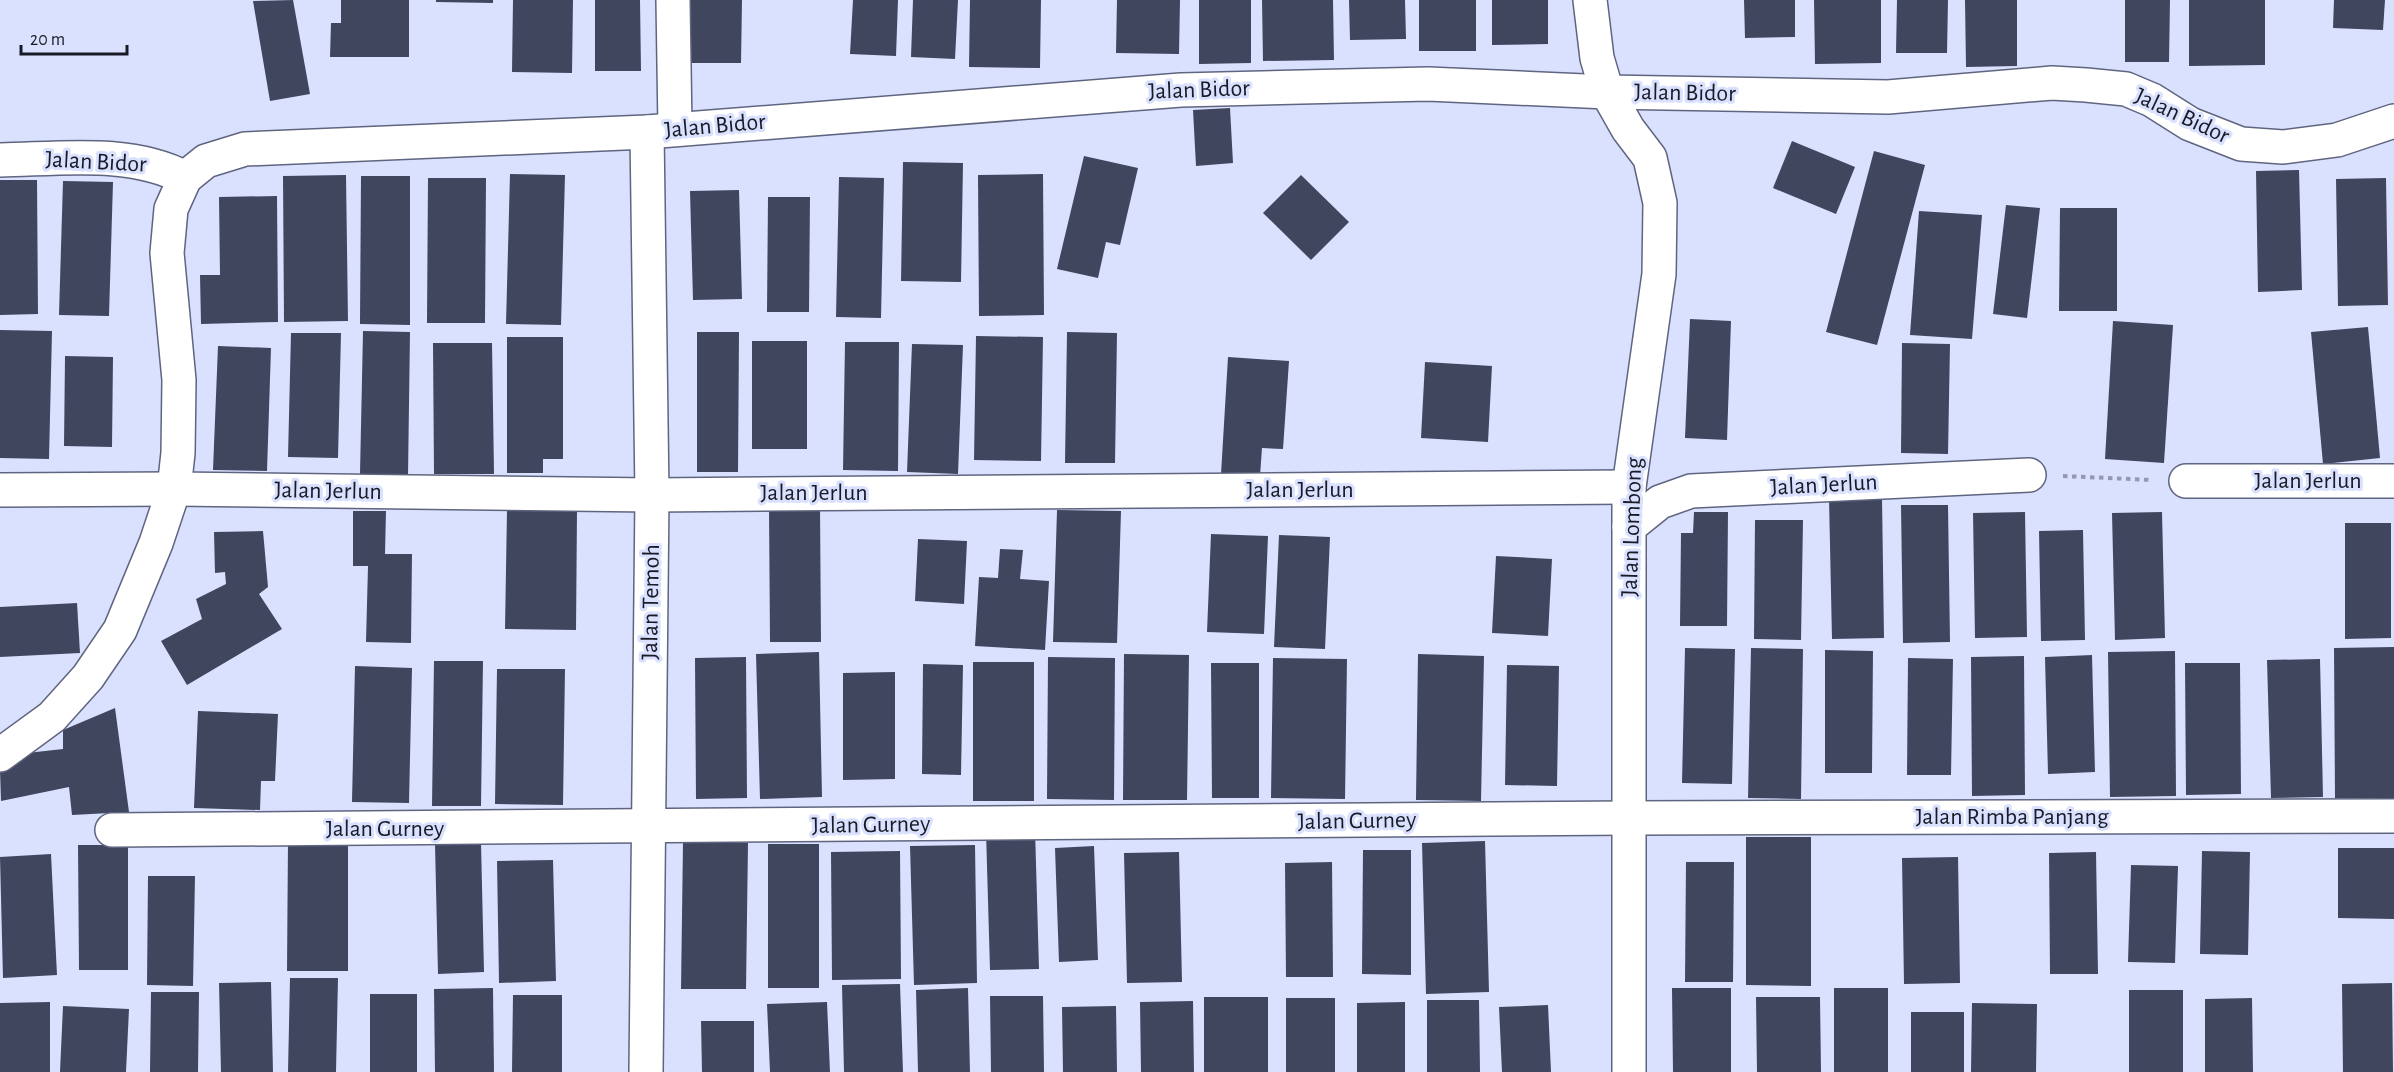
<svg xmlns="http://www.w3.org/2000/svg" width="2394" height="1072" viewBox="0 0 2394 1072" font-family="'Alegreya Sans',sans-serif">
<rect width="100%" height="100%" fill="#dae1ff"/>
<g fill="#41465f">
<path d="M293,0L310,94L270,101L253,1Z"/>
<path d="M341,0H409V57H330L331,23H341Z"/>
<path d="M436,0H493V3L436,2Z"/>
<path d="M513,0H573L572,73L512,72Z"/>
<path d="M595,0H640L641,71H595Z"/>
<path d="M688,0H742L741,63H687Z"/>
<path d="M853,0H898L896,56L850,54Z"/>
<path d="M913,0H958L955,59L911,57Z"/>
<path d="M970,0H1041L1040,68L969,67Z"/>
<path d="M1117,0H1180L1179,54L1116,53Z"/>
<path d="M1199,0H1251V63L1199,64Z"/>
<path d="M1262,0H1333L1334,60L1263,61Z"/>
<path d="M1349,0H1405L1406,39L1350,40Z"/>
<rect x="1419" y="0" width="57" height="51"/>
<path d="M1492,0H1548V44L1492,45Z"/>
<path d="M1744,0H1795V37L1745,38Z"/>
<path d="M1814,0H1881V63L1815,64Z"/>
<path d="M1897,0H1948L1947,53H1896Z"/>
<path d="M1965,0H2017V66L1966,67Z"/>
<path d="M2125,0H2170L2169,62H2125Z"/>
<path d="M2189,0H2265V65L2189,66Z"/>
<path d="M2334,0H2385L2383,30L2333,28Z"/>
<path d="M1230,108L1233,163L1196,166L1193,110Z"/>
<path d="M1792,141L1855,167L1836,214L1773,188Z"/>
<path d="M1874,151L1925,165L1877,345L1826,332Z"/>
<path d="M1084,156L1138,168L1120,245L1106,242L1098,278L1057,269Z"/>
<path d="M903,162L963,163L961,282L901,281Z"/>
<path d="M2299,170L2302,290L2258,292L2256,171Z"/>
<path d="M510,174L565,175L561,325L506,324Z"/>
<path d="M1043,174L1044,315L979,316L978,175Z"/>
<path d="M346,175L348,321L284,322L283,176Z"/>
<path d="M1301,175L1349,222L1311,260L1263,213Z"/>
<path d="M361,176H410V325L360,324Z"/>
<path d="M839,177L884,178L881,318L836,317Z"/>
<path d="M428,178H486L485,323H427Z"/>
<path d="M2386,178L2388,305L2338,306L2336,179Z"/>
<path d="M0,180H37L38,314L0,315Z"/>
<path d="M63,181L113,182L109,316L59,315Z"/>
<path d="M739,190L742,299L693,300L690,191Z"/>
<path d="M277,196L278,322L201,324L200,275H220L219,197Z"/>
<path d="M768,197H810L809,312H767Z"/>
<path d="M2006,205L2040,208L2027,318L1993,314Z"/>
<path d="M2060,208H2117V311H2059Z"/>
<path d="M1919,211L1982,215L1972,339L1910,335Z"/>
<path d="M1690,319L1731,321L1727,440L1685,438Z"/>
<path d="M2113,321L2173,325L2164,463L2105,459Z"/>
<path d="M2368,327L2380,458L2323,464L2311,332Z"/>
<path d="M0,330L52,331L49,459L0,458Z"/>
<path d="M363,331L410,332L408,476L360,474Z"/>
<path d="M697,332H739L738,472H697Z"/>
<path d="M1067,332L1117,333L1115,463H1065Z"/>
<path d="M291,333H341L338,458L288,457Z"/>
<path d="M976,336L1043,337L1041,461L974,460Z"/>
<path d="M507,337H563V459H543V473H507Z"/>
<rect x="752" y="341" width="55" height="108"/>
<path d="M845,342H899L898,471L843,470Z"/>
<path d="M433,343H492L494,474H434Z"/>
<path d="M1902,343L1950,344L1948,454L1901,453Z"/>
<path d="M912,344L963,345L958,474L907,472Z"/>
<path d="M218,346L271,348L267,471L213,470Z"/>
<path d="M65,356L113,357L112,447L64,446Z"/>
<path d="M1228,357L1289,361L1283,449L1262,448L1260,476L1221,474Z"/>
<path d="M1425,362L1492,366L1488,442L1421,438Z"/>
<path d="M1882,497L1884,638L1832,639L1829,498Z"/>
<path d="M1901,505H1948L1950,642L1903,643Z"/>
<path d="M820,507L821,642H770L769,508Z"/>
<path d="M507,510L577,511L576,630L505,629Z"/>
<path d="M1057,510L1121,511L1117,643L1053,642Z"/>
<path d="M353,511H386L385,554H412L411,643L366,642L368,566H353Z"/>
<path d="M1694,512H1728L1727,626H1680L1681,533H1693Z"/>
<path d="M2025,512L2027,637L1975,638L1973,513Z"/>
<path d="M2162,512L2165,638L2115,640L2112,513Z"/>
<path d="M1755,520H1803L1801,640L1754,639Z"/>
<path d="M2345,523H2391V638L2345,639Z"/>
<path d="M2083,530L2085,640L2041,641L2039,531Z"/>
<path d="M263,531L268,587L259,594L282,629L187,685L161,641L202,619L196,599L226,584L225,572L215,573L214,532Z"/>
<path d="M1211,534L1268,536L1264,634L1207,632Z"/>
<path d="M1279,535L1330,537L1325,649L1274,647Z"/>
<path d="M918,539L967,541L964,604L915,601Z"/>
<path d="M1000,549L1023,550L1020,579L1049,581L1045,650L975,646L979,577L998,578Z"/>
<path d="M1496,556L1552,559L1548,636L1492,633Z"/>
<path d="M77,603L80,653L0,657V607Z"/>
<path d="M2394,647V798H2335L2334,648Z"/>
<path d="M1685,648L1735,649L1732,784L1682,783Z"/>
<path d="M1751,648L1803,649L1801,799L1748,798Z"/>
<path d="M1825,650L1873,651L1872,773H1825Z"/>
<path d="M2175,651L2176,796L2110,797L2108,652Z"/>
<path d="M819,652L822,797L760,799L756,654Z"/>
<path d="M1124,654L1189,655L1187,800H1123Z"/>
<path d="M1418,654L1484,656L1481,801L1416,800Z"/>
<path d="M2092,655L2095,772L2048,774L2045,657Z"/>
<path d="M2024,656L2025,795L1972,796L1971,657Z"/>
<path d="M746,657L747,798L696,799L695,658Z"/>
<path d="M1048,657L1115,658L1114,800L1047,799Z"/>
<path d="M1273,658L1347,659L1345,799L1271,798Z"/>
<path d="M1908,658L1953,659L1951,775H1907Z"/>
<path d="M2320,659L2323,797L2271,798L2267,660Z"/>
<path d="M434,661H483L481,806H432Z"/>
<rect x="973" y="662" width="61" height="139"/>
<path d="M1211,663H1259V798H1212Z"/>
<path d="M2185,663H2240L2241,794L2186,795Z"/>
<path d="M923,664L963,665L961,775L922,774Z"/>
<path d="M1507,665L1559,666L1557,786L1505,785Z"/>
<path d="M355,666L412,668L409,803L352,802Z"/>
<path d="M497,669H565L563,805L495,804Z"/>
<path d="M895,672V779L843,780V673Z"/>
<path d="M115,708L129,812L72,815L69,787L1,801L0,770L27,753L63,749V730Z"/>
<path d="M198,711L278,714L275,781H261L260,810L194,808Z"/>
<path d="M1035,829L1039,969L990,970L986,831Z"/>
<path d="M1746,837H1811V986L1746,985Z"/>
<path d="M288,840H348V971H287Z"/>
<path d="M1485,841L1489,992L1426,994L1422,843Z"/>
<path d="M683,842L748,843L746,989H681Z"/>
<path d="M481,843L484,972L438,974L435,844Z"/>
<rect x="768" y="844" width="51" height="144"/>
<path d="M78,845H128V970H79Z"/>
<path d="M975,845L977,983L914,985L910,846Z"/>
<path d="M1094,846L1098,960L1059,962L1055,848Z"/>
<path d="M2338,848H2394V919L2338,918Z"/>
<path d="M1363,850H1411V975L1362,974Z"/>
<path d="M900,851L901,979L832,980L831,852Z"/>
<path d="M2202,851L2250,852L2248,955L2200,954Z"/>
<path d="M1179,852L1182,982L1127,983L1124,853Z"/>
<path d="M2096,852L2098,974H2050L2049,853Z"/>
<path d="M51,854L57,975L3,978L0,857Z"/>
<path d="M1958,857L1960,983L1904,984L1902,858Z"/>
<path d="M553,860L556,981L499,983L497,861Z"/>
<path d="M1332,862L1333,977H1286L1285,863Z"/>
<path d="M1686,862H1734L1733,982H1685Z"/>
<path d="M2131,865L2178,866L2175,963L2128,962Z"/>
<path d="M148,876H195L193,986L147,985Z"/>
<path d="M290,978H338L336,1072H288Z"/>
<path d="M271,982L273,1072H221L219,983Z"/>
<path d="M2392,983L2393,1072H2343L2342,984Z"/>
<path d="M900,984L903,1072H844L842,985Z"/>
<path d="M493,988L494,1072H435L434,989Z"/>
<path d="M968,988L970,1072H918L916,990Z"/>
<path d="M1672,988H1731V1072H1673Z"/>
<rect x="1834" y="988" width="54" height="84"/>
<rect x="2129" y="990" width="54" height="82"/>
<path d="M151,992H199L198,1072H150Z"/>
<rect x="370" y="994" width="47" height="78"/>
<path d="M513,995H562V1072H512Z"/>
<path d="M990,996H1043L1044,1072H991Z"/>
<rect x="1204" y="997" width="64" height="75"/>
<path d="M1756,997H1820L1821,1072H1757Z"/>
<rect x="1286" y="998" width="49" height="74"/>
<path d="M2252,998L2253,1072H2205V999Z"/>
<path d="M1427,1000H1479L1480,1072H1427Z"/>
<path d="M1193,1001L1194,1072H1141L1140,1002Z"/>
<path d="M50,1002V1072H0V1003Z"/>
<path d="M827,1002L830,1072H770L767,1004Z"/>
<path d="M1405,1002V1072H1357V1003Z"/>
<path d="M1972,1003L2037,1004L2036,1072H1971Z"/>
<path d="M1548,1005L1551,1072H1502L1499,1007Z"/>
<path d="M63,1006L129,1009L126,1072H60Z"/>
<path d="M1116,1006L1117,1072H1063L1062,1007Z"/>
<rect x="1911" y="1012" width="53" height="60"/>
<path d="M701,1021H754V1072H702Z"/>
</g>
<g fill="none" stroke-linecap="round" stroke-linejoin="round">
<g stroke="#5f657f" stroke-width="36">
<g id="minor">
<path d="M673,0L675,129"/>
<path d="M1590,0L1597,58L1607,92L1628,129L1650,158L1660,203L1659,274L1629,487V1072"/>
<path d="M0,160C60,159 131,149 185,178L206,161L245,149L647,132L1181,90L1428,84L1607,92L1888,97L2052,83L2086,85L2126,89L2152,100L2190,124L2241,144L2283,147L2337,140L2394,121"/>
<path d="M2186,481H2394"/>
<path d="M0,490L174,489L652,495L1629,487"/>
<path d="M1629,527L1660,502L1691,491L2029,475"/>
<path d="M0,755L52,717L88,677L120,630L156,543L174,489L178,453L179,380L167,253L171,209L185,178"/>
<path d="M112,830L1630,818L2394,816"/>
<path d="M646,1072L652,495L647,132"/>
</g>
</g>
<path stroke="#9499b1" stroke-width="4" stroke-dasharray="4.5 4.5" stroke-linecap="butt" d="M2063,476L2152,480"/>
<use href="#minor" stroke="#fff" stroke-width="33"/>
</g>
<g text-anchor="middle" dominant-baseline="central" stroke-width="6" stroke-linejoin="round" paint-order="stroke">
<g font-size="24" fill="#181a25" stroke="#dae1ff">
<text transform="translate(1199 90) rotate(-2)">Jalan Bidor</text>
<text transform="translate(1685 93) rotate(1)">Jalan Bidor</text>
<text transform="translate(2182 116) rotate(25)">Jalan Bidor</text>
<text transform="translate(715 126) rotate(-5)">Jalan Bidor</text>
<text transform="translate(96 162) rotate(3)">Jalan Bidor</text>
<text x="2308" y="481">Jalan Jerlun</text>
<text transform="translate(1824 485) rotate(-3)">Jalan Jerlun</text>
<text x="1300" y="490">Jalan Jerlun</text>
<text transform="translate(328 491) rotate(1)">Jalan Jerlun</text>
<text x="814" y="493">Jalan Jerlun</text>
<text transform="translate(1632 527) rotate(-88)">Jalan Lombong</text>
<text transform="translate(651 602) rotate(-89)">Jalan Temoh</text>
<text x="2012" y="817">Jalan Rimba Panjang</text>
<text transform="translate(1357 821) rotate(-1)">Jalan Gurney</text>
<text transform="translate(871 825) rotate(-1)">Jalan Gurney</text>
<text x="385" y="829">Jalan Gurney</text>
</g>
</g>
<path d="M21 45v9h106v-9" fill="none" stroke="#181a25" stroke-width="3"/>
<text x="30" y="45" font-size="18" fill="#181a25" stroke="#dae1ff" stroke-width="4.5" paint-order="stroke">20 m</text>
</svg>
